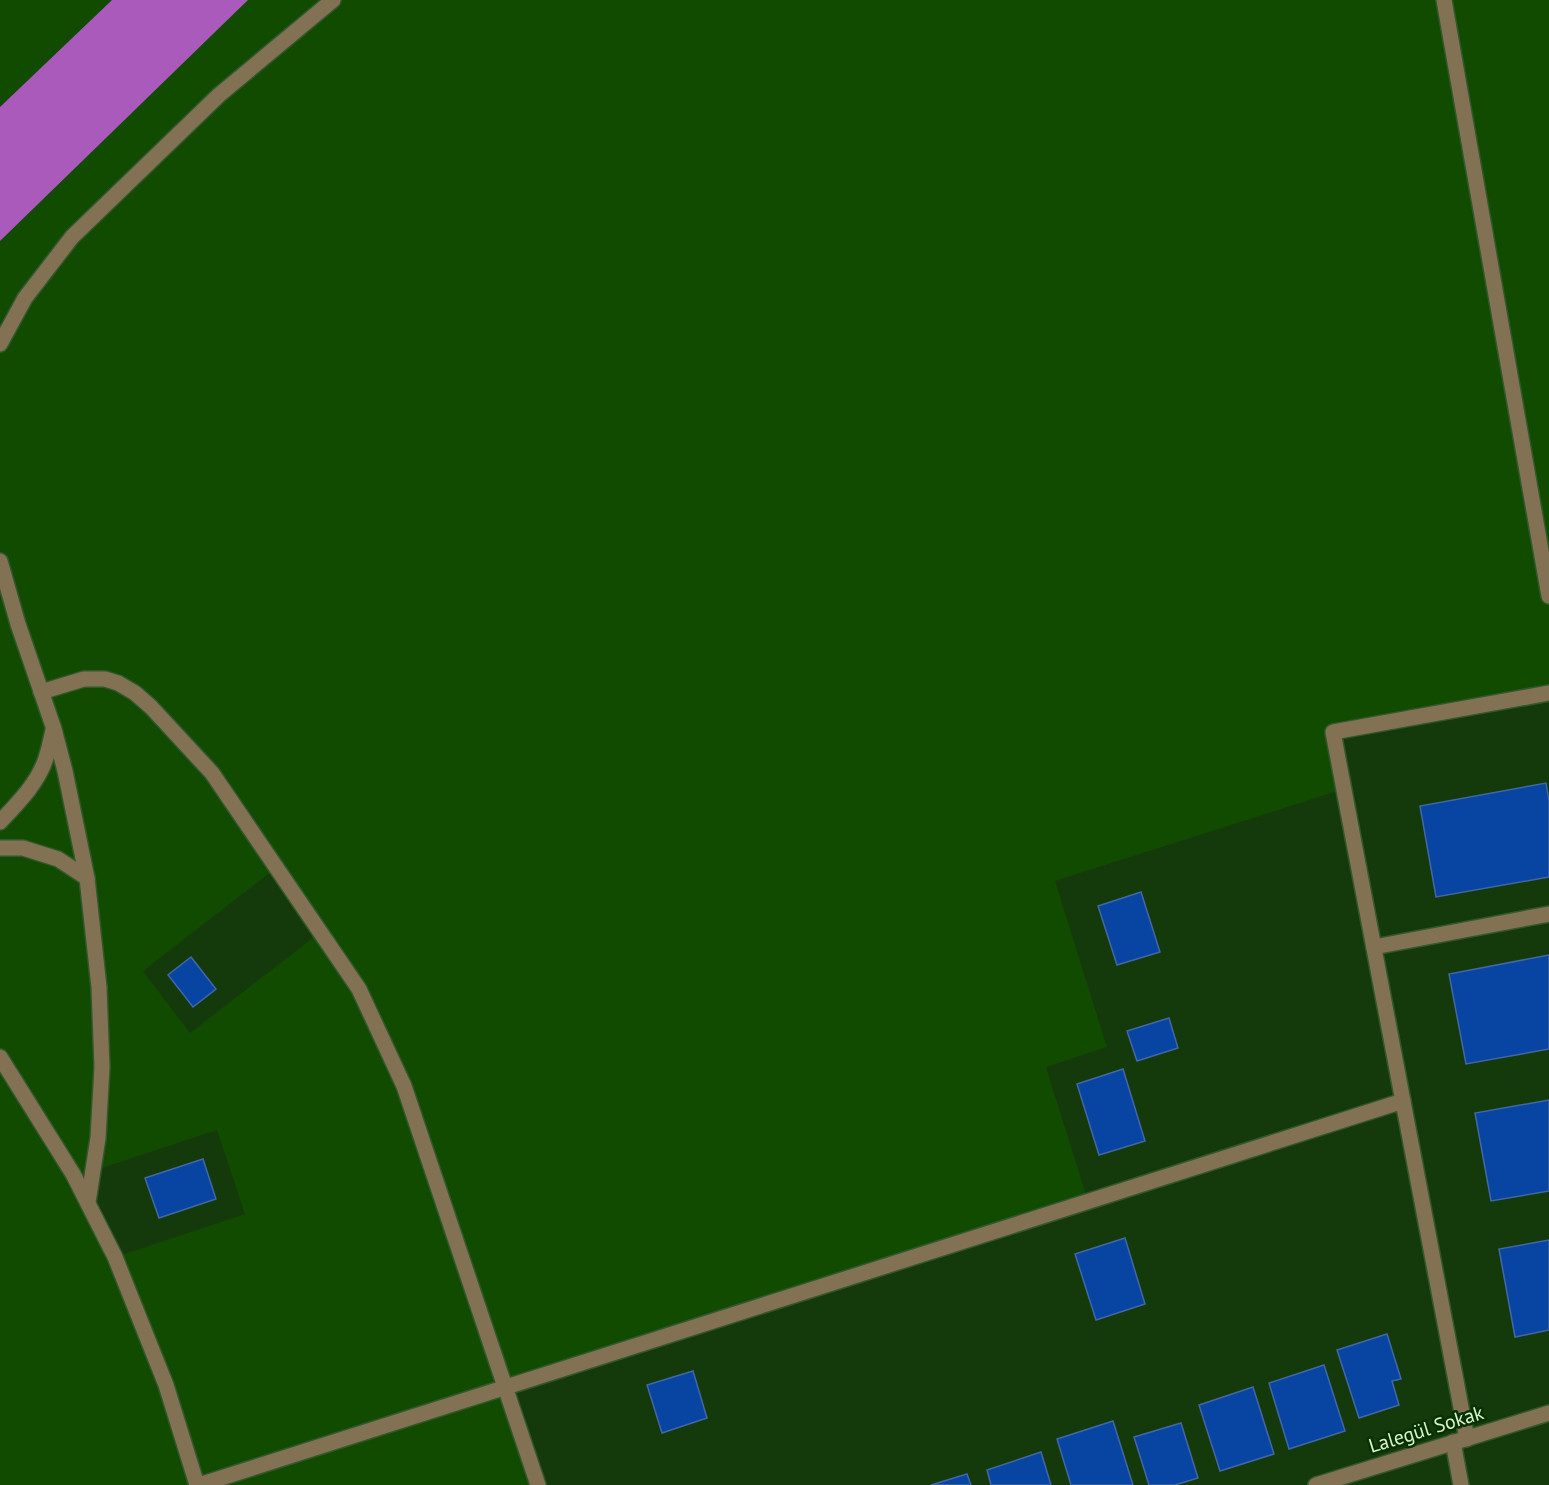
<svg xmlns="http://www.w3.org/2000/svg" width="1549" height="1485" viewBox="0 0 1549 1485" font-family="'PT Sans',sans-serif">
<rect width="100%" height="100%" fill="#143a0c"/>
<g fill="#104b00" fill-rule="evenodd">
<path d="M0,0H112L0,107Z"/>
<path d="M248,0H1549V693L1333,732L1344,789L1055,881L1107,1047L1046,1067L1088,1201L507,1387L538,1485H0V241ZM276,868L319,933L190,1033L143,971ZM217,1130L245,1214L115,1257L88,1202L93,1171Z"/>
</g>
<path fill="#a95aba" d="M112,0H248L0,241V107Z"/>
<g fill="#0844a1" stroke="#4367a5" stroke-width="1.5">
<path d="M1546,783L1549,801V877L1436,897L1420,806Z"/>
<path d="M1141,892L1160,952L1117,965L1098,906Z"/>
<path d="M1549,955V1049L1466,1064L1449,974Z"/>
<path d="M191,957L216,989L193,1007L168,975Z"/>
<path d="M1169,1018L1178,1048L1137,1061L1127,1031Z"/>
<path d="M1123,1069L1145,1141L1099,1155L1077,1084Z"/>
<path d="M1549,1100V1191L1491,1201L1475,1113Z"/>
<path d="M203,1159L216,1199L159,1218L145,1178Z"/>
<path d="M1125,1238L1145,1304L1096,1320L1075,1254Z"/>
<path d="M1549,1240V1330L1515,1337L1499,1249Z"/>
<path d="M1387,1334L1401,1379L1392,1381L1399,1405L1359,1418L1337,1350Z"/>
<path d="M1324,1365L1345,1431L1289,1449L1269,1383Z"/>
<path d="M693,1371L707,1418L662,1433L647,1385Z"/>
<path d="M1253,1387L1274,1454L1220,1471L1199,1405Z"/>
<path d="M1113,1421L1133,1485H1071L1057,1439Z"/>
<path d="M1181,1423L1198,1478L1175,1485H1149L1134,1437Z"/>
<path d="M1041,1452L1051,1485H991L987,1470Z"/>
<path d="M967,1474L971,1485H931Z"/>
</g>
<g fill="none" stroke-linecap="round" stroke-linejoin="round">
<g stroke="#33582c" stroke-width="18">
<g id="minor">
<path d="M1444,0L1549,596"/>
<path d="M0,344L25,298L72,237L219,95L333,0"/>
<path d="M0,561L18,624L54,729L65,771L87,878L99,987L102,1067L98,1138L88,1202"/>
<path d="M41,692L84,679H105L118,683L135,693L151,707L212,773L359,989L404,1086L538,1485"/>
<path d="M0,822C18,803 38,783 46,758C49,749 51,739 53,730"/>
<path d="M0,848H23L58,859L87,878"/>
<path d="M1374,947L1549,914"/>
<path d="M0,1057L73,1174L115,1257L166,1385L197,1485"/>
<path d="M1467,1439L1333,732L1549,693"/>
<path d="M1453,1442L1461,1485"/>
<path d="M199,1485L1403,1101"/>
<path d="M1316,1485L1549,1413"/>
</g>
</g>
<use href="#minor" stroke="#837154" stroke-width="15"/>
</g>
<g text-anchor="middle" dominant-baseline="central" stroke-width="5" stroke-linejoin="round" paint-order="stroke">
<g font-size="20" fill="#d8f4d2" stroke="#093001">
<text transform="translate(1426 1429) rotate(-17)">Lalegül Sokak</text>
</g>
</g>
</svg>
